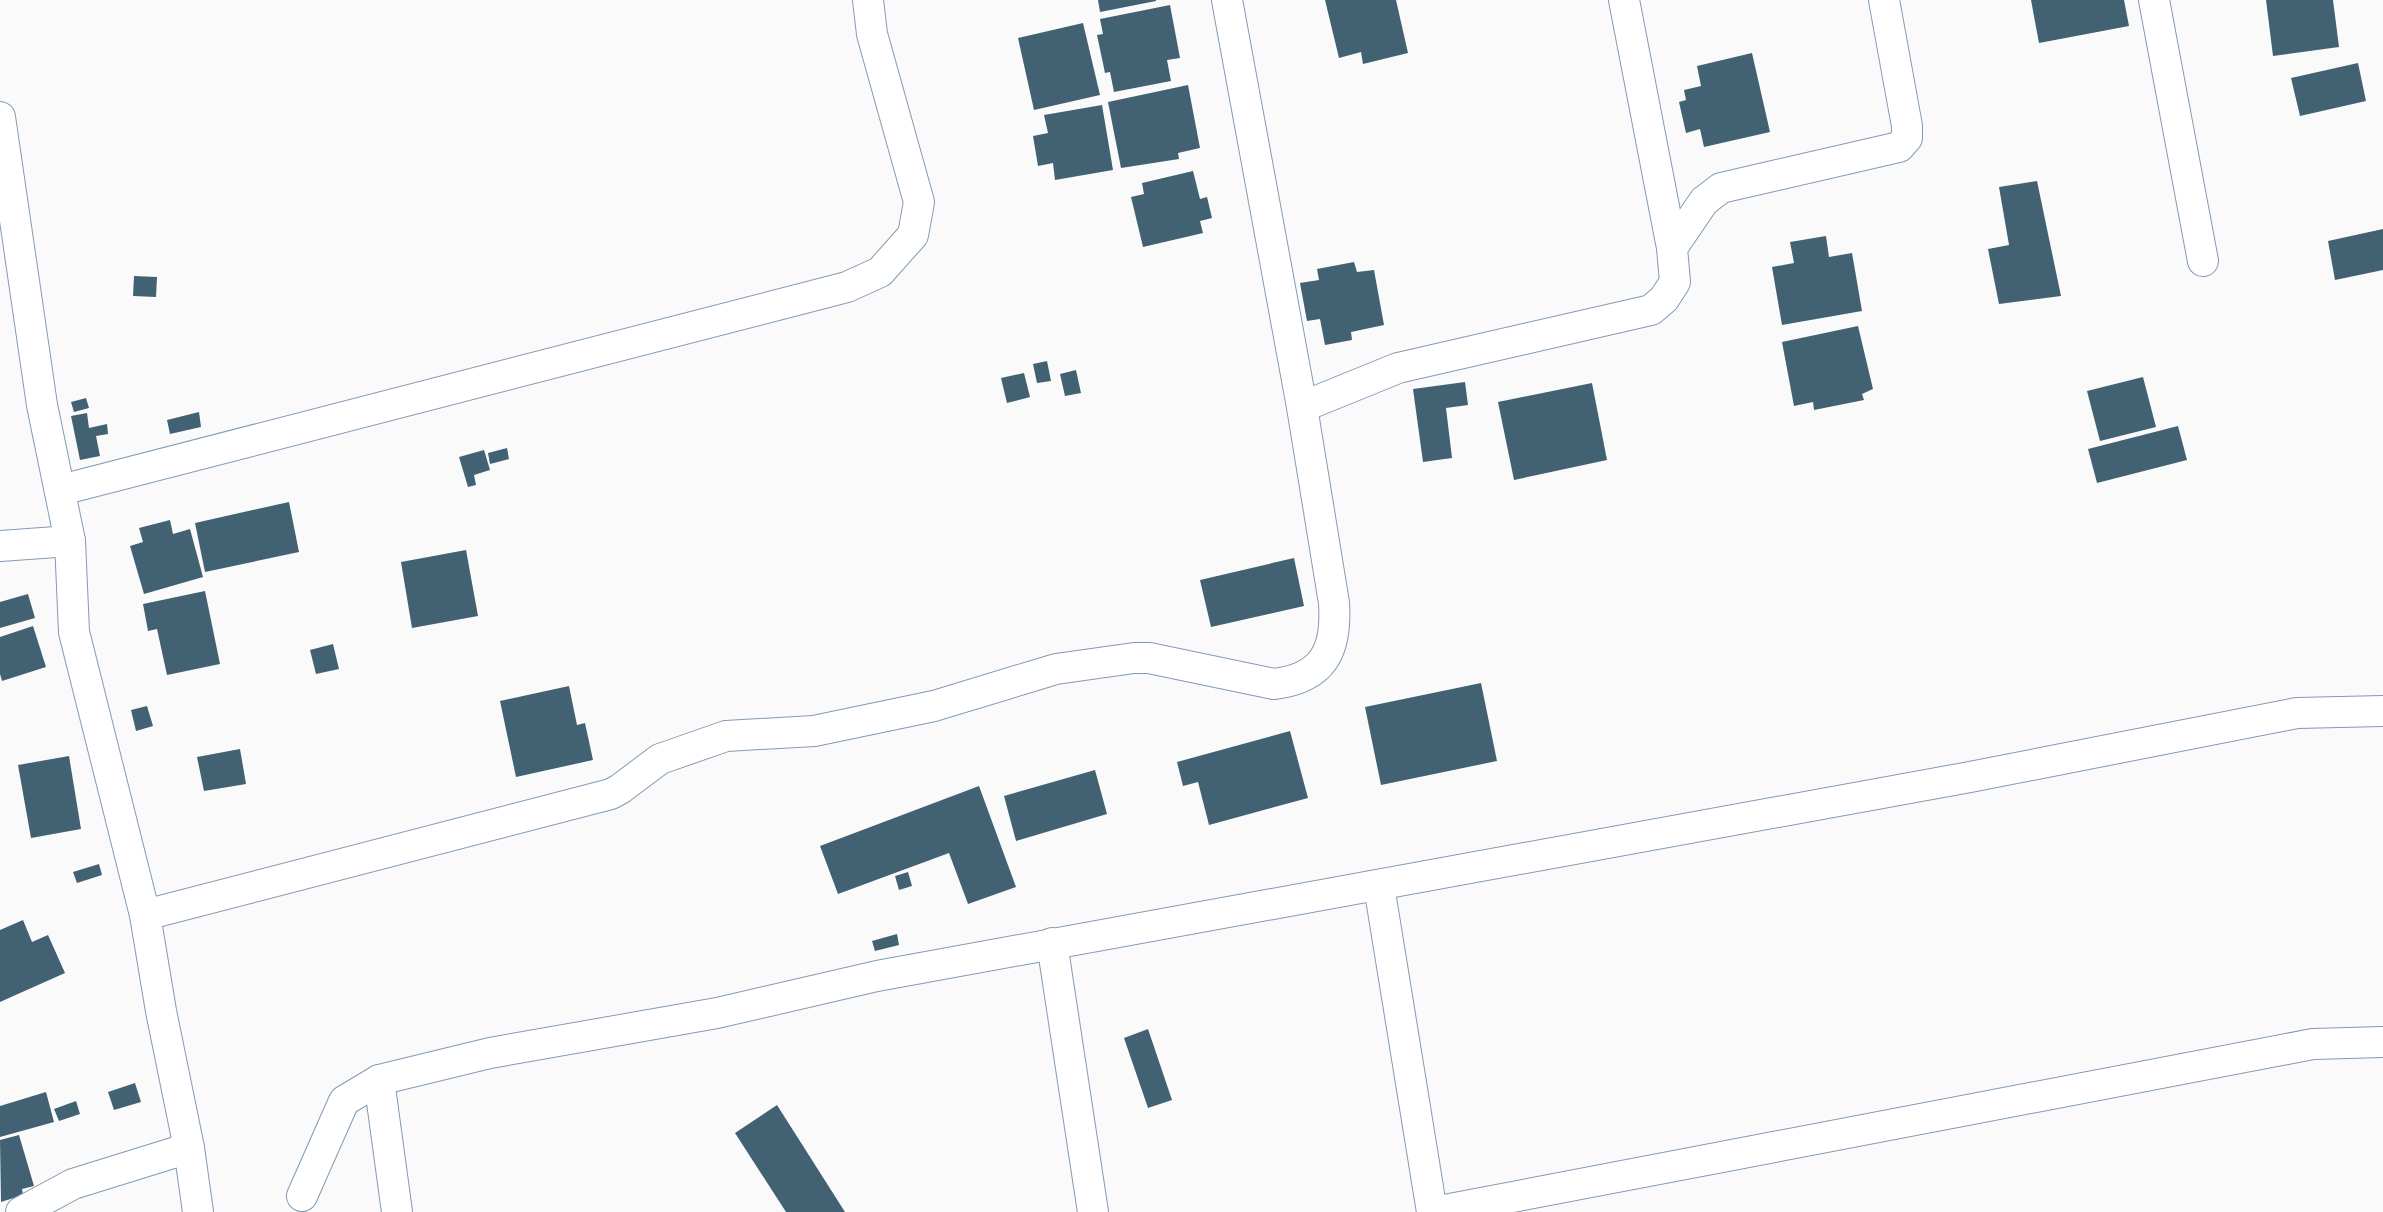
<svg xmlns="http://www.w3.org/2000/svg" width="2383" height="1212" viewBox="0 0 2383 1212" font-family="'Public Sans',sans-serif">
<rect width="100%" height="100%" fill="#fafafa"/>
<g fill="#426273">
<path d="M1098,0H1156V1L1100,12Z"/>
<path d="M1325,0H1396L1408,53L1363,64L1361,52L1339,58Z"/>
<path d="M2031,0H2124L2129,26L2039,43Z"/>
<path d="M2266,0H2333L2339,47L2273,56Z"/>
<path d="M1170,5L1180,58L1167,60L1171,81L1114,92L1110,72L1105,73L1097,35L1103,34L1100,19Z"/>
<path d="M1083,23L1100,95L1034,110L1018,38Z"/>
<path d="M1752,53L1770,132L1704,147L1700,129L1686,133L1679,102L1686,100L1684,90L1701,86L1697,66Z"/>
<path d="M2358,63L2366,101L2300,116L2291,78Z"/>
<path d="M1188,85L1200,148L1178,153L1179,159L1121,168L1108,102Z"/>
<path d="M1102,105L1113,170L1055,180L1053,163L1038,166L1033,136L1048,133L1044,115Z"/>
<path d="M1193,171L1200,199L1207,197L1212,218L1200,221L1203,233L1143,247L1131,197L1144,194L1142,183Z"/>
<path d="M2037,181L2061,296L1999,304L1988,249L2009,245L1999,187Z"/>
<path d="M2383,229V270L2335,280L2328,241Z"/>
<path d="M1826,236L1829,257L1852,253L1862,311L1782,325L1772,267L1794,263L1790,242Z"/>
<path d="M1354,262L1357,272L1374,270L1384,325L1351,332L1352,340L1325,345L1320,319L1307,321L1300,283L1319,280L1317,269Z"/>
<path d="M134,276L157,277L156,297L133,296Z"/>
<path d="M1858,326L1873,389L1862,394L1864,400L1814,410L1813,402L1794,406L1782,342Z"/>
<path d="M1047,361L1051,381L1037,383L1033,364Z"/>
<path d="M1076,370L1081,393L1065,396L1060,374Z"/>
<path d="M1024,373L1030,397L1007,403L1001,378Z"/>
<path d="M2143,377L2156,427L2100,441L2087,391Z"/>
<path d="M1465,382L1468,405L1446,408L1452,458L1423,462L1413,389Z"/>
<path d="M1592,383L1607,460L1514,480L1498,402Z"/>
<path d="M86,398L89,408L74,412L71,402Z"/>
<path d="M199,412L201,427L170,434L167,420Z"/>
<path d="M87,413L89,428L107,424L108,434L96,436L100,456L80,460L71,416Z"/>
<path d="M2178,426L2187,460L2097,483L2088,449Z"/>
<path d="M507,448L509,459L490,464L488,453Z"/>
<path d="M484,450L490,470L474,475L476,485L468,487L459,457Z"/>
<path d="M289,502L299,552L205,572L195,523Z"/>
<path d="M170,520L173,534L190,529L203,577L144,594L130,546L143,542L139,528Z"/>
<path d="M466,550L478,616L412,628L401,562Z"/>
<path d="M1294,558L1304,606L1211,627L1200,580Z"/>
<path d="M205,591L220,664L167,675L157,629L148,631L143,604Z"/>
<path d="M28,594L35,618L0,628V602Z"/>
<path d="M33,626L46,667L2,681L0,674V637Z"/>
<path d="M333,644L339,669L316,674L310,650Z"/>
<path d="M1481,683L1497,761L1381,785L1365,707Z"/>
<path d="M569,686L577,725L585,723L593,760L516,777L500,701Z"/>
<path d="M147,706L153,726L136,731L131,710Z"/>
<path d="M1290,731L1308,798L1209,825L1198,782L1183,786L1177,762Z"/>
<path d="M240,749L246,784L204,791L197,757Z"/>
<path d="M69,756L81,829L31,838L18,765Z"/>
<path d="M1095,770L1107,814L1016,841L1004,796Z"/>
<path d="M979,786L1016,887L968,904L949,853L838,894L820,846Z"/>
<path d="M99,864L102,875L77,883L73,872Z"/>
<path d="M908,872L912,886L899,890L895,876Z"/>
<path d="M23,920L32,942L48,935L65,973L0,1002V930Z"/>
<path d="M897,934L899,945L875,951L872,941Z"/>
<path d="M1148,1029L1172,1100L1148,1108L1124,1038Z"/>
<path d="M135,1083L141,1102L114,1110L108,1092Z"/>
<path d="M46,1092L54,1122L0,1137V1106Z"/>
<path d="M76,1101L80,1114L59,1121L54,1109Z"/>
<path d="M777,1105L845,1212H786L735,1133Z"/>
<path d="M19,1135L34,1186L22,1189L23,1195L1,1202L0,1140Z"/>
</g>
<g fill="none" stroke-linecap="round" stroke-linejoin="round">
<g stroke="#829ab4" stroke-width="32">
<g id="minor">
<path d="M1624,0L1672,248"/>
<path d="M2154,0L2203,261"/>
<path d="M0,117L42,405L70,541L74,632L145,915L161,1011L189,1148L198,1212"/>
<path d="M1302,407L1398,368L1651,310L1664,299L1675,282L1672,248L1704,201L1721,188L1899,147L1907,138V126L1884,0"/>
<path d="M61,490L847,287L880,272L913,235L919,202L872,34L868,0"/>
<path d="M0,546L70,541"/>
<path d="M1379,886L1432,1212"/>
<path d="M145,915L611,794L620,789L660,759L726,736L814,731L934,706L1056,669L1134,658H1149L1274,684C1324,678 1337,650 1334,603L1302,407L1227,0"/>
<path d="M1052,943L1093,1212"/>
<path d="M379,1080L397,1212"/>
<path d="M302,1196L344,1101L379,1080L490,1053L717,1013L877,976L1970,777L2297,713L2383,711"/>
<path d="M21,1212L73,1184L189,1148"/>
<path d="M1434,1212L2313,1044L2383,1042"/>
</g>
</g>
<use href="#minor" stroke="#fff" stroke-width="30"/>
</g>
</svg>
